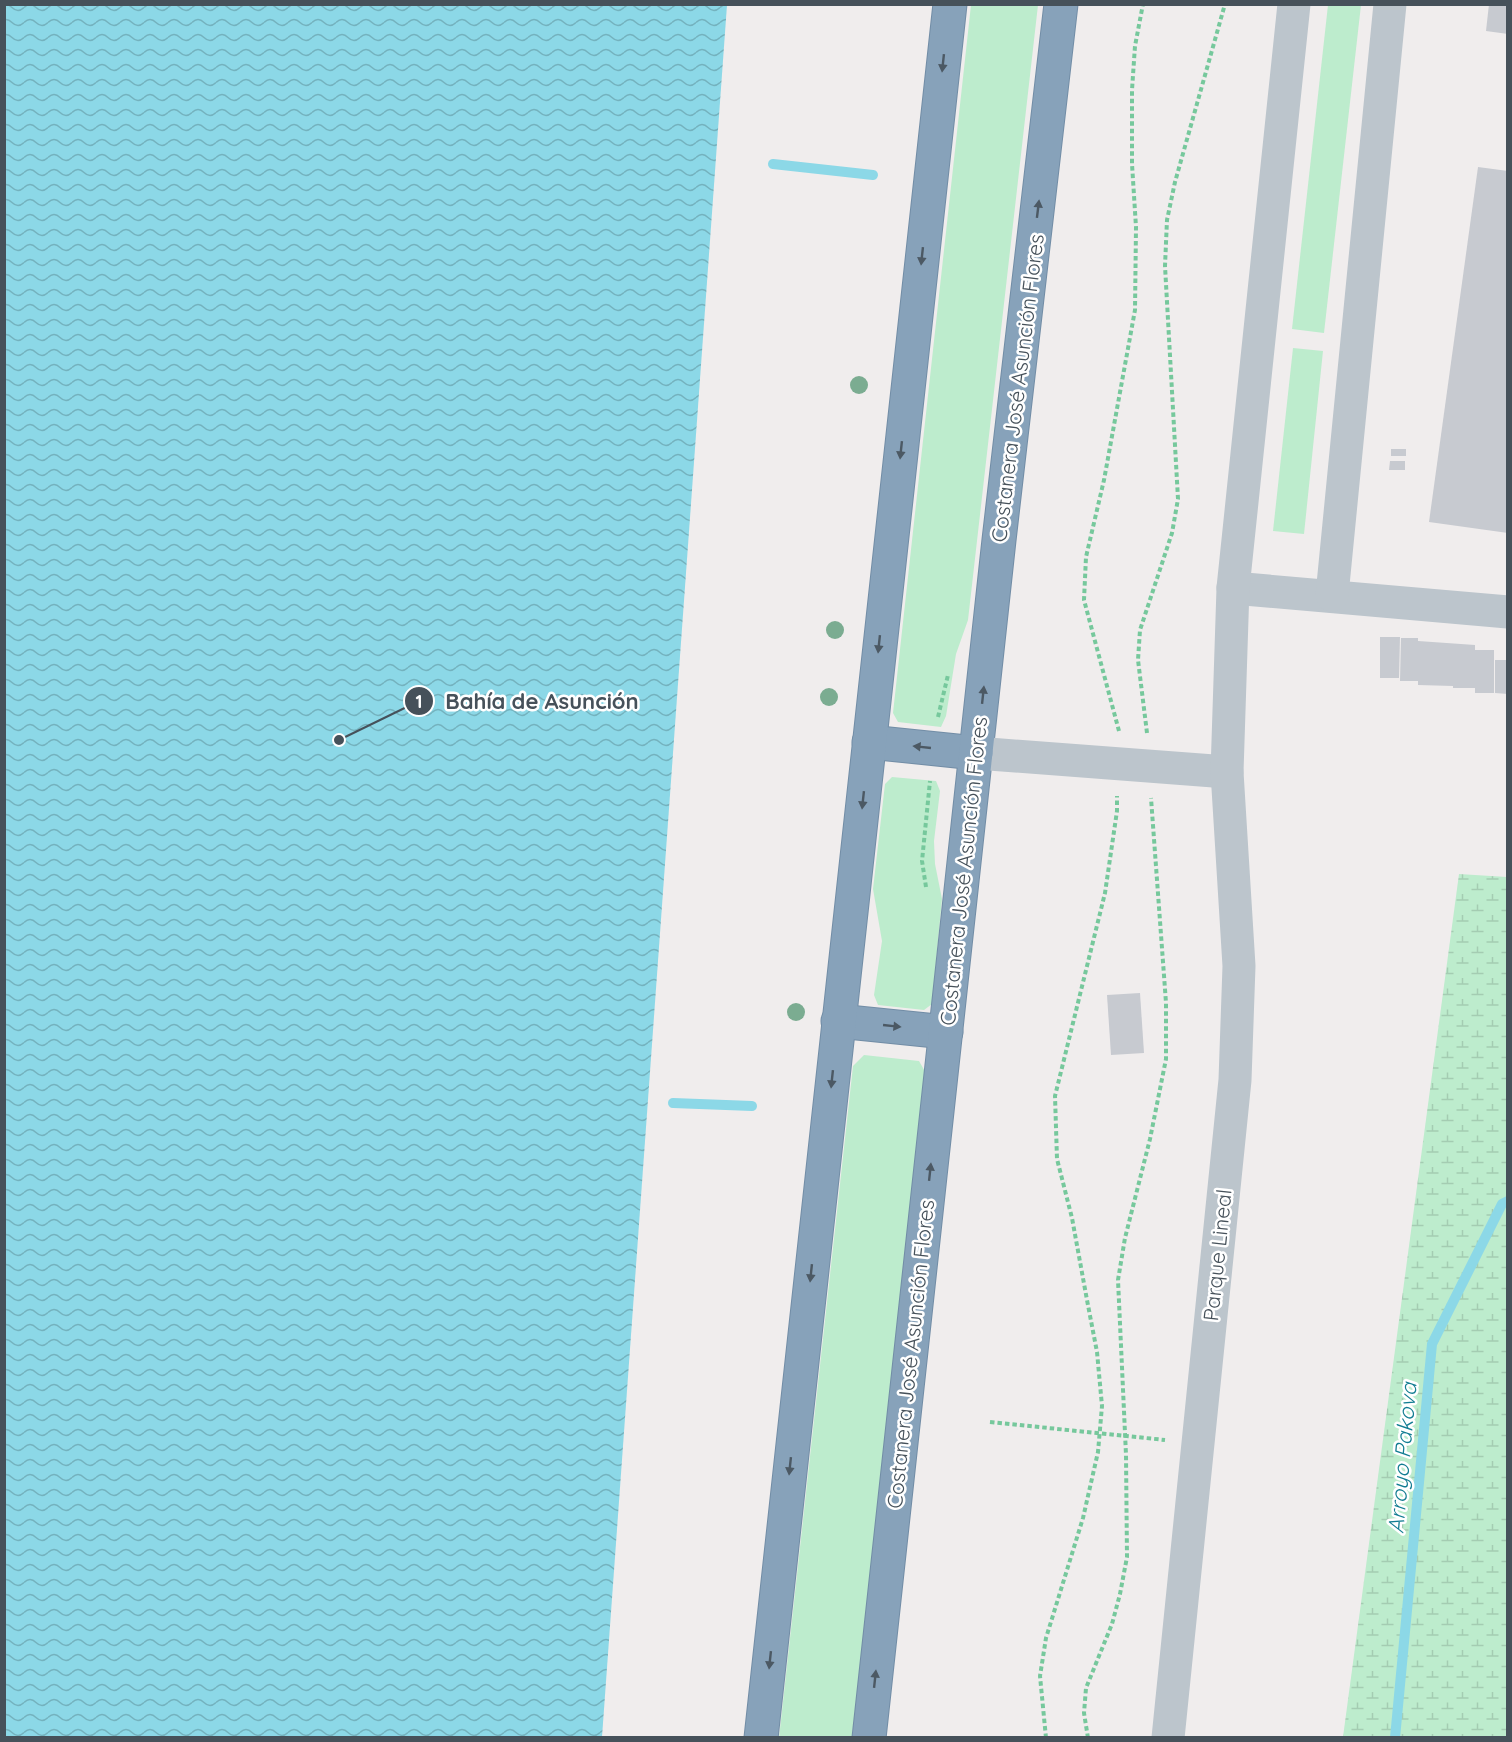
<svg xmlns="http://www.w3.org/2000/svg" width="1512" height="1742" viewBox="0 0 1512 1742" font-family="Quicksand,sans-serif">
<defs>
<pattern id="wetland-marsh" width="20" height="14" patternUnits="userSpaceOnUse" patternTransform="scale(1.5)"><rect width="20" height="14" fill="#bdeccd"/><path d="M1 5h8M5 5V1M11 12h8M15 12V8" fill="none" stroke="#a4ccb2"/></pattern>
<pattern id="water-waves" width="16" height="10" patternUnits="userSpaceOnUse" patternTransform="scale(1.5)"><rect width="16" height="10" fill="#8cd8e7"/><path d="M0 5q4-4 8 0t8 0" fill="none" stroke="#74b2be"/></pattern>
</defs>
<rect width="100%" height="100%" fill="#f0eded"/>
<g fill="#bdeccd">
<path d="M971,5H1038L968,620L956,654L946,716L941,727L898,722L893,713Z"/>
<path d="M1328,5H1361L1324,333L1292,329Z"/>
<path d="M1293,348L1323,351L1304,534L1273,531Z"/>
<path d="M892,777L936,781L940,791L934,841L935,864L942,899L932,1004L924,1010L878,1005L874,995L882,941L873,889L885,784Z"/>
<path d="M864,1055L919,1061L927,1075L852,1737L779,1738L853,1066Z"/>
</g>
<path fill="url(#wetland-marsh)" d="M1459,874L1507,877V1737H1343Z"/>
<path fill="url(#water-waves)" d="M5,4L727,5L602,1737H5Z"/>
<g fill="none" stroke-linecap="round" stroke-linejoin="round">
<g stroke="#8cd8e7" stroke-width="10">
<path d="M773,164L873,175"/>
<path d="M673,1103L752,1106"/>
<path d="M1395,1738L1432,1344L1502,1204L1508,1201"/>
</g>
</g>
<g fill="#c7cad0">
<path d="M1489,4H1508V34L1486,31Z"/>
<path d="M1478,167L1508,171V533L1429,522Z"/>
<rect x="1391" y="449" width="15" height="7"/>
<path d="M1390,461H1405V470H1389Z"/>
<path d="M1380,637H1400L1399,678H1380Z"/>
<path d="M1401,638H1418V641L1475,645V650H1494V693H1475V688H1453V686L1418,685V681H1400Z"/>
<path d="M1495,660H1508V694L1495,693Z"/>
<path d="M1140,993L1144,1053L1111,1055L1107,995Z"/>
</g>
<g fill="none" stroke-linecap="round" stroke-linejoin="round">
<g stroke="#728da6" stroke-width="35">
<g id="highway">
<path d="M869,742L976,753"/>
<path d="M838,1021L946,1032"/>
<path d="M761,1738L950,4"/>
<path d="M869,1738L999,540L1061,4"/>
</g>
</g>
<g stroke="#76c89c" stroke-width="4" stroke-dasharray="4.5 3" stroke-linecap="butt">
<path d="M938,717L948,675"/>
<path d="M1119,731L1084,600L1086,557L1104,480L1135,310L1136,227L1132,164V90L1135,46L1143,4"/>
<path d="M1147,733L1138,660L1140,630L1172,533L1178,499L1165,266L1167,220L1175,182L1225,4"/>
<path d="M926,887L922,861L930,781"/>
<path d="M990,1422L1165,1440"/>
<path d="M1046,1738L1040,1676L1046,1638L1083,1518L1098,1452L1102,1406L1097,1352L1087,1300L1072,1218L1057,1159L1055,1096L1105,893L1117,811V796"/>
<path d="M1088,1738L1084,1713L1086,1688L1112,1624L1120,1594L1127,1557L1126,1455L1118,1280L1125,1238L1150,1139L1166,1059V1003L1151,798"/>
</g>
<g stroke="#bcc5cc" stroke-width="33">
<path d="M1233,588L1508,612"/>
<path d="M1332,595L1390,4"/>
<path d="M976,753L1227,772"/>
<path d="M1168,1738L1235,1080L1239,966L1227,772L1233,588L1294,4"/>
</g>
<use href="#highway" stroke="#87a2ba" stroke-width="33"/>
</g>
<g fill="#7bac91">
<circle cx="859" cy="385" r="9"/>
<circle cx="835" cy="630" r="9"/>
<circle cx="829" cy="697" r="9"/>
<circle cx="796" cy="1012" r="9"/>
</g>
<defs><path id="oneway-solid" d="M-6-.8H1V-3.2L6.5 0L1 3.2V.8H-6Z" transform="scale(1.5)"/></defs>
<g fill="#4c5964">
<use href="#oneway-solid" transform="translate(943 63) rotate(96)"/>
<use href="#oneway-solid" transform="translate(1038 209) rotate(-83)"/>
<use href="#oneway-solid" transform="translate(922 256) rotate(96)"/>
<use href="#oneway-solid" transform="translate(901 450) rotate(96)"/>
<use href="#oneway-solid" transform="translate(879 644) rotate(96)"/>
<use href="#oneway-solid" transform="translate(983 695) rotate(-84)"/>
<use href="#oneway-solid" transform="translate(922 747) rotate(-174)"/>
<use href="#oneway-solid" transform="translate(863 800) rotate(96)"/>
<use href="#oneway-solid" transform="translate(892 1026) rotate(6)"/>
<use href="#oneway-solid" transform="translate(832 1079) rotate(96)"/>
<use href="#oneway-solid" transform="translate(930 1172) rotate(-84)"/>
<use href="#oneway-solid" transform="translate(811 1273) rotate(96)"/>
<use href="#oneway-solid" transform="translate(790 1466) rotate(96)"/>
<use href="#oneway-solid" transform="translate(770 1660) rotate(96)"/>
<use href="#oneway-solid" transform="translate(875 1679) rotate(-84)"/>
</g>
<g text-anchor="middle" dominant-baseline="central" stroke-width="5" stroke-linejoin="round" paint-order="stroke">
<g font-size="21" fill="#46515a" stroke="#fff">
<text transform="translate(1017 388) rotate(-83)">Costanera José Asunción Flores</text>
<text transform="translate(963 871) rotate(-84)">Costanera José Asunción Flores</text>
<text transform="translate(1217 1255) rotate(-84)">Parque Lineal</text>
<text transform="translate(910 1354) rotate(-84)">Costanera José Asunción Flores</text>
</g>
<g font-size="22" font-style="italic" fill="#127d92" stroke="#fff">
<text transform="translate(1402 1458) rotate(-85)">Arroyo Pakova</text>
</g>
</g>
<path fill="none" stroke="#46515a" stroke-width="2" d="M339 740L419 701"/>
<g fill="#46515a" stroke="#fff" stroke-width="2">
<circle cx="339" cy="740" r="6"/>
<circle cx="419" cy="701" r="15"/>
</g>
<g font-size="18" text-anchor="middle" font-weight="bold" fill="#fff">
<text x="419" y="708">1</text>
</g>
<g font-size="22" text-anchor="middle" font-weight="bold" fill="#46515a" stroke="#fff" stroke-width="5" stroke-linejoin="round" paint-order="stroke">
<text x="542" y="709">Bahía de Asunción</text>
</g>
<rect width="1512" height="1742" fill="none" stroke="#46515a" stroke-width="12"/>
</svg>
